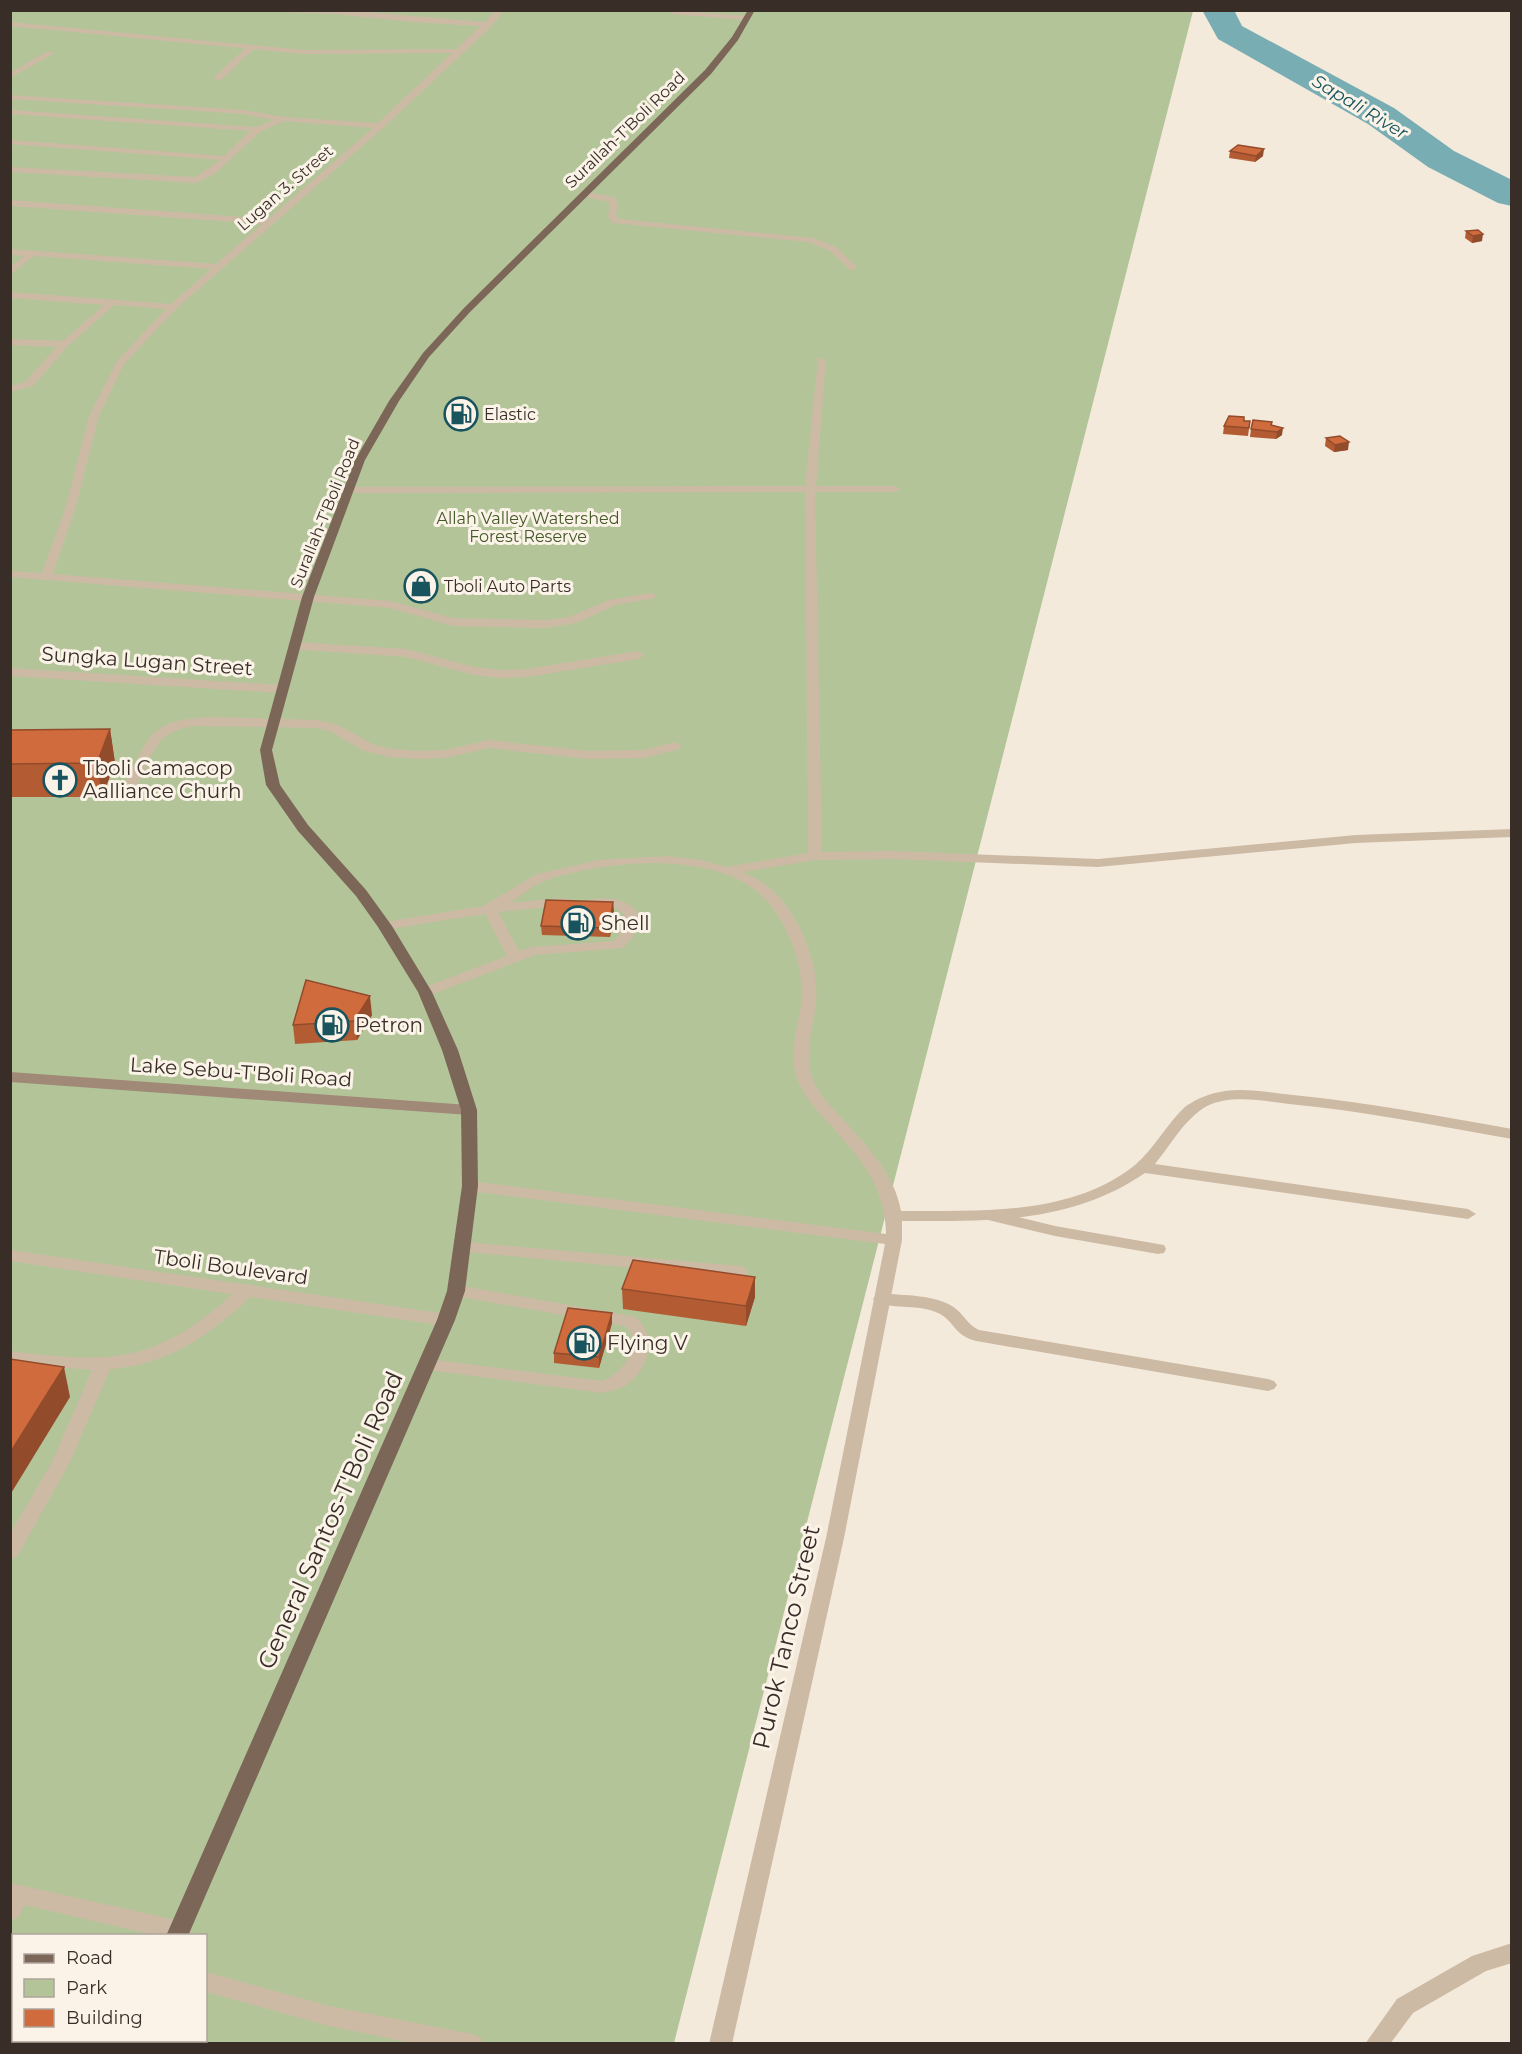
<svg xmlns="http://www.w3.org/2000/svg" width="1522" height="2054" viewBox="0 0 1522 2054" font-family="Montserrat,sans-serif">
<rect width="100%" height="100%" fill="#f4eadb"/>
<path fill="#b3c499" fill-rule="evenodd" d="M11,11H1193L674,2043L11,2044ZM14,1936H206V2040H14Z"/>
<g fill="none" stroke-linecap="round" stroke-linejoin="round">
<path fill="#77adb3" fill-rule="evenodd" d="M1202,10H1234L1242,26L1394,108L1454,151L1512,180V206L1498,203L1428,167L1368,124L1218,39Z"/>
<g fill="#cdbaa5" fill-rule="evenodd">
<path d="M670,10L748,16L752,18L748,20L672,14Z"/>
<path d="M249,45L256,47L221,80H215V76Z"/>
<path d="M48,51L55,53L10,78V73Z"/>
<path d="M214,717L317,720L338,725L372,744L390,749L420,751L445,750L489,740L587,751L644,750L675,742L681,746L680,749L644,758L587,759L489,748L445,758L420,759L389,757L362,750L330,731L317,728L193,726C151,732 153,760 134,791H124L122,788C152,734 146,720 214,717Z"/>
<path d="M566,898L573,902L571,905L498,912L519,951L533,947L614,941L619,936L624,914L615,908L588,906L586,903L588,900C605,896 627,899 638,912L633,937L623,948L535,955L430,995L425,996L418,992L420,989L507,956L482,908L484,905Z"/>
<path d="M990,1210L1055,1226L1158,1244L1164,1245L1166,1249L1164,1253L1158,1254L1055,1236L984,1219L982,1215L984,1211Z"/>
<path d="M463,1242L740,1266L746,1268L748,1272L746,1276L740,1278L457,1251L455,1247L457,1243Z"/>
<path d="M248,1284L254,1286L257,1290L254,1294C212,1333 170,1365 110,1369L70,1462L17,1557L10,1559V1534L52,1462L92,1370L10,1363V1351C120,1365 158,1362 242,1286Z"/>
<path d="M456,1285L636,1317C658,1337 649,1370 625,1386C618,1390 609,1391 602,1393L421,1369L418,1365L421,1361L427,1359L602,1381C622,1375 645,1344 625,1326L450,1295L447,1291L450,1287Z"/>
<path d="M882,1293C904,1296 936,1294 955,1308C964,1315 968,1325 979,1330L1268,1379L1274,1381L1277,1385L1274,1389L1268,1391L976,1341C953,1335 955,1321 938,1313C919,1304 896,1309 876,1303L873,1299L876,1295Z"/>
</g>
<g fill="#cdbaa5" fill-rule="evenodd">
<path d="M238,10H341L485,22L496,10H504L492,26L383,128L176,309L124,364L99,416L76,506L53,574L390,601L453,618L546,620L569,617L609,600L651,593L655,594V598L616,605L576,623L546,628L453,626L390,608L10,577V571L42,573L66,506L89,416L117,361L166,309L114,305L68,346L33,386L10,392V386L25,382L57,347L10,345V339L63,341L104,305L10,298V292L171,304L211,269L34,256L10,275V267L24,256L10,255V249L216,264L262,224L10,206V200L268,219L373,128L284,121L260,132L215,174L196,183L10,172V167L195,177L220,160L10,144V140L224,156L250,131L10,114V110L257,127L274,120L244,114L10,99V95L244,110L283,117L378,123L452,53L304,54L10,26V22L304,50L456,49L480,26L412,22L335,14Z"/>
<path d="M582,191L614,197L618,202L616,216L619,219L814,238L836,247L858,268L850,270L830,251L809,242L613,223L608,217L610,202L579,196L578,194Z"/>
<path d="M818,358L826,360L816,486H895L900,489L895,492H815L822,852L892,851L1098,859L1356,835L1512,829V837L1356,843L1098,867L892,859L815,860L743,872C749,876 757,878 763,883C798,907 820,962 816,1003C813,1031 802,1058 815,1084C820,1095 829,1104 837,1113C863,1142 894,1171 901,1211C979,1210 1070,1217 1135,1165C1155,1148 1167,1123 1186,1106C1198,1098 1211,1093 1225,1091C1247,1088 1271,1093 1293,1095C1367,1102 1439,1116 1512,1129V1139C1437,1126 1364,1111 1289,1104C1263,1101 1231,1094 1207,1106C1184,1119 1171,1145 1155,1164L1468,1209L1476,1214L1468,1219L1145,1173C1070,1224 990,1221 902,1221V1240L844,1538L732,2044H709L826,1538L885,1244L470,1191L462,1186L470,1181L886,1234C886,1183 855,1152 823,1117C812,1105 801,1092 796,1075C789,1051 798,1028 801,1004C803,983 799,961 791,941C783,921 772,904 755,890C706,851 602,861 547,880C527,887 513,905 493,912C481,916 469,916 457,918C433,922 409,926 385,930L378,926L385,922L483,906L537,874L599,860L667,856L701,860L727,867L808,853L805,492L349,493L344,490L349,487L805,486Z"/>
<path d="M294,642L406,649L474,667L500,670L527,669L638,651L644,655L638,659L527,677L500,678L474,675L406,657L290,649V643Z"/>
<path d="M10,668L281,685L287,689L281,693L10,676Z"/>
<path d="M10,1250L446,1314L452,1316L455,1320L452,1324L446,1326L10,1261Z"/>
<path d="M10,1883L180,1921L188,1924L191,1931L189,1936H158L25,1905L18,1918L10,1920Z"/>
<path d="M206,1972L329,2006L472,2034L480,2037L483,2044H417L329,2026L206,1992Z"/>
</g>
<path fill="#cdbaa5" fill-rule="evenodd" d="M1512,1943V1963L1486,1971L1413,2013L1390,2044H1365L1397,1999L1472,1956Z"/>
<path fill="#a18977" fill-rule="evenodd" d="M10,1072L469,1105L477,1110L469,1115L10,1082Z"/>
<g fill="#7c6657" fill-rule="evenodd">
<path d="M748,10H755L738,40L711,74L470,312L429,357L399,401L365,460L314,597L272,750L280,785L308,825L366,890L392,926L432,992L458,1050L477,1110L478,1186L465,1291L455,1320L188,1936H166L437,1320L447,1291L462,1186L461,1110L442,1050L418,992L378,927L356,896L298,831L266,785L260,750L302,597L355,460L389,401L423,353L464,308L705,70L732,37Z"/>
<rect x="113" y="2040" width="23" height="4"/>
</g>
</g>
<g fill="#b35c34">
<path d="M1230,151L1263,156L1255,162L1229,158Z"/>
<path d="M1466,231L1482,241L1472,243L1465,238Z"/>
<path d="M1244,421H1250L1248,436L1223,434L1224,426Z"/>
<path d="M1272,425L1282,435L1276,439L1250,437L1251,429Z"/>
<path d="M1326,438L1348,450L1334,452L1325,446Z"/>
<path d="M110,729L115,763L102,797H10V730Z"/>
<path d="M614,911L610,937L542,935L541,926Z"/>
<path d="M372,1015L357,1040L295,1044L293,1025Z"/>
<path d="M755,1277V1297L746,1326L623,1309L622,1289Z"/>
<path d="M612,1313V1323L599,1368L554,1363V1353Z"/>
</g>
<g fill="#924b2b">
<path d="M1264,149L1263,156L1255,162L1256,156Z"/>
<path d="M1483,234L1482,241L1472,243L1473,236Z"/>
<path d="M1283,428L1282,435L1276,439L1277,432Z"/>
<path d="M1349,442L1348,450L1334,452L1335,445Z"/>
<path d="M110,729L115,763L102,797L97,763Z"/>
<path d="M613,902L614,911L610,937L609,928Z"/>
<path d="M370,996L372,1015L357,1040L354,1021Z"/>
<path d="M755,1277V1297L746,1326V1306Z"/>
<path d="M612,1313V1323L599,1368V1357Z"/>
<path d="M64,1367L70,1397L10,1495V1453Z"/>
</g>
<g fill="#d06b3d" stroke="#924b2b" stroke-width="1.5">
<path d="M1238,145L1264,149L1256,156L1230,151Z"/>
<path d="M1478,230L1483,234L1473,236L1466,231Z"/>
<path d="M1229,416L1244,417V421H1250L1249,428L1224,426Z"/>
<path d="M1253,420L1272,422L1271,425L1283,428L1277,432L1251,429Z"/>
<path d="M1340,436L1349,442L1335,445L1326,438Z"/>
<path d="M110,729L97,763L10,764V730Z"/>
<path d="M546,900L613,902L609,928L541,926Z"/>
<path d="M306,980L370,996L354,1021L293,1025Z"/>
<path d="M633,1260L755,1277L746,1306L622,1289Z"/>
<path d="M568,1308L612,1313L599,1357L554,1353Z"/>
<path d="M10,1359L64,1367L10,1453Z"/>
</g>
<defs>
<g id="fuel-ring" transform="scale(1.725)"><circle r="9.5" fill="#fbf3e8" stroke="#19545e" stroke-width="1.5"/><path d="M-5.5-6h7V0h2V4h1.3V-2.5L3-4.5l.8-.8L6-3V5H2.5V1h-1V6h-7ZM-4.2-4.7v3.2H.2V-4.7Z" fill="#19545e"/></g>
<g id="shop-ring" transform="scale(1.725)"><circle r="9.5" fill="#fbf3e8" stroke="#19545e" stroke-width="1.5"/><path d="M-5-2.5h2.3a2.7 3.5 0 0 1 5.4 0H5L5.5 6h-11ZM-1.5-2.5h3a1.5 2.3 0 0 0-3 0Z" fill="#19545e"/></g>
<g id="church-ring" transform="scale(1.725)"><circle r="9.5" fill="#fbf3e8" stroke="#19545e" stroke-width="1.5"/><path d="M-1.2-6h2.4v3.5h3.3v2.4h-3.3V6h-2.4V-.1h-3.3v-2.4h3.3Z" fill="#19545e"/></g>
</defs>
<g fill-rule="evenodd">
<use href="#fuel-ring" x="461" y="414"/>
<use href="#shop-ring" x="421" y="586"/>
<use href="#church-ring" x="60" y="780"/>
<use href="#fuel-ring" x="578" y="923"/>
<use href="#fuel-ring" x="332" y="1025"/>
<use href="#fuel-ring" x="584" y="1343"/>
</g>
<g text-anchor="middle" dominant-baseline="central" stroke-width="6" stroke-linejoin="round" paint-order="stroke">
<g font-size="16" fill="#382e27" stroke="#fbf3e8">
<text transform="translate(625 130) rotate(-44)">Surallah-T'Boli Road</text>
<text transform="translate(285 188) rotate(-41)">Lugan 3. Street</text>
<text transform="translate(325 513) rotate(-68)">Surallah-T'Boli Road</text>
</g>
<g font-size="16" fill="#382e27" stroke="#fbf3e8" text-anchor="start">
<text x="484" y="414">Elastic</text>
<text x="444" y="586">Tboli Auto Parts</text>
</g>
<g font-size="16" fill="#445929" stroke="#fbf3e8">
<text x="528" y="518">Allah Valley Watershed<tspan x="528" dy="18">Forest Reserve</tspan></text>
</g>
<g font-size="18" font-style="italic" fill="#19545e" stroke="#fbf3e8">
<text transform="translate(1360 107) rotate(31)">Sapali River</text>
</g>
<g font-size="20" fill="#382e27" stroke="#fbf3e8">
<text transform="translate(147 661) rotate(4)">Sungka Lugan Street</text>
<text transform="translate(241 1072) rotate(4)">Lake Sebu-T'Boli Road</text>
<text transform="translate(231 1267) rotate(8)">Tboli Boulevard</text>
</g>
<g font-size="20" fill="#382e27" stroke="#fbf3e8" text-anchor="start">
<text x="83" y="768">Tboli Camacop<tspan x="83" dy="23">Aalliance Churh</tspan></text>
<text x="601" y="923">Shell</text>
<text x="355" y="1025">Petron</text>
<text x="607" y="1343">Flying V</text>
</g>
<g font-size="24" fill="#382e27" stroke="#fbf3e8">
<text transform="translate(330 1520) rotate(-66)">General Santos-T'Boli Road</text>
<text transform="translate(786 1637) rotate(-77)">Purok Tanco Street</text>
</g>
</g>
<rect width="1522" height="2054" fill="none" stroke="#382e27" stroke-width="24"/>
<rect x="12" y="1934" width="195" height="108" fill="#fbf3e8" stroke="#ada49b" stroke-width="1.5"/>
<rect x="24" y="1954" width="30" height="9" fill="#7c6657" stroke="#ada49b" stroke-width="1.5"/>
<text x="66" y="1964" font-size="18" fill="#382e27">Road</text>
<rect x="24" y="1979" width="30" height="18" fill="#b3c499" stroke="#ada49b" stroke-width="1.5"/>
<text x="66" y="1994" font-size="18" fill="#382e27">Park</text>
<rect x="24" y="2009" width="30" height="18" fill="#d06b3d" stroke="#ada49b" stroke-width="1.5"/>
<text x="66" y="2024" font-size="18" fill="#382e27">Building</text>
</svg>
